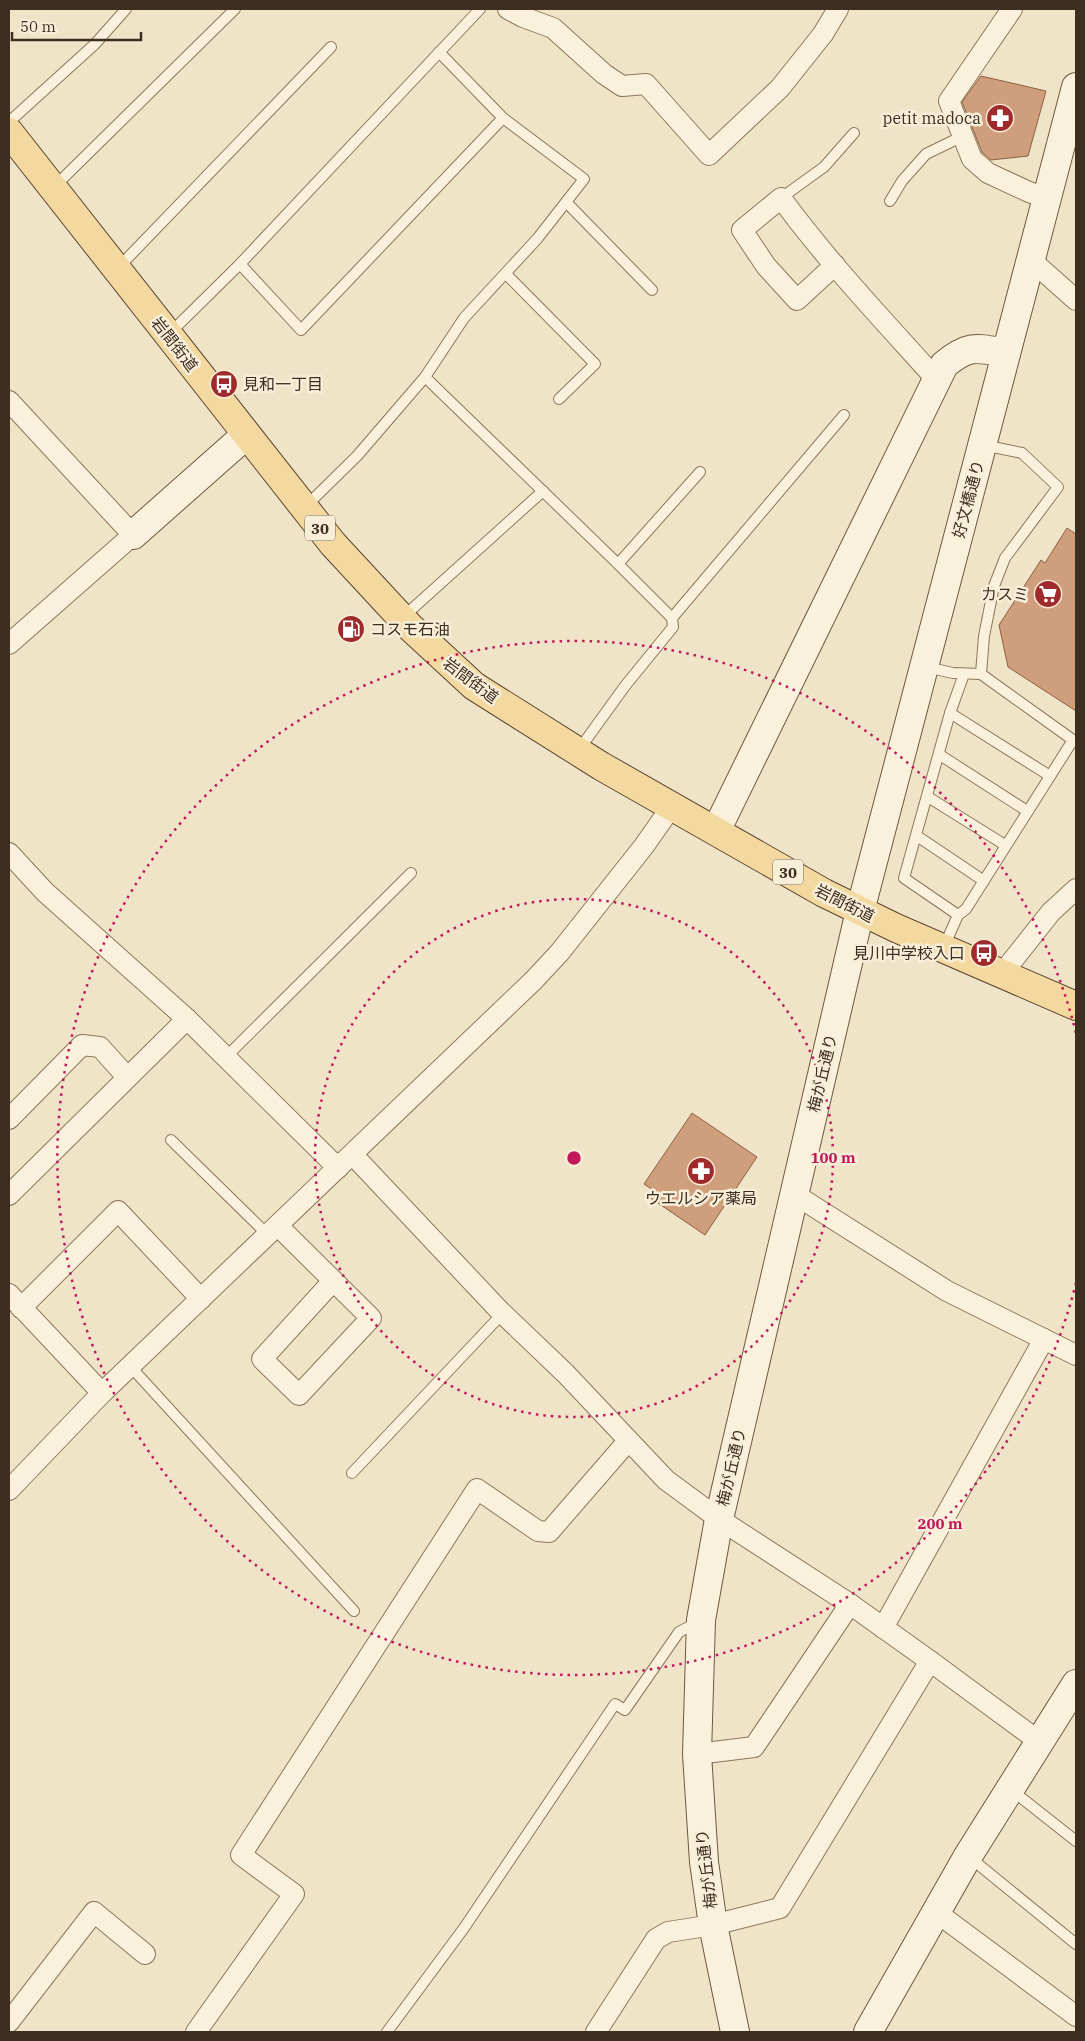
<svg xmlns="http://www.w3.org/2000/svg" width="1085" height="2041" viewBox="0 0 1085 2041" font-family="'IBM Plex Serif','Noto Sans JP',serif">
<rect width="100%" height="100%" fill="#f0e4c8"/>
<g fill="#cf9f7d" stroke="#8d5f41">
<path d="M981,76L1046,91L1028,156L991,160L982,152L962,102Z"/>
<path d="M1067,528L1076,534V711L1008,667L999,625L1041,560L1045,563Z"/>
<path d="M692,1113L757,1157L705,1235L649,1197L653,1190L644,1184Z"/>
</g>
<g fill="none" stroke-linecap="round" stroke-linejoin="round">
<g stroke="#8d765c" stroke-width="12">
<g id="lane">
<path d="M9,122L95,44L126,9"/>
<path d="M54,187L235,9"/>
<path d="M781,198L824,167L854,133"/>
<path d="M890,201L902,181L926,154L963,136"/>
<path d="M566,202L652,290"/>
<path d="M240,264L301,330L503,118"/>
<path d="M117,269L331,47"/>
<path d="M506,274L595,364L559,399"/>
<path d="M170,333L240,264L480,9"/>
<path d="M425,377L618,564L700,472"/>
<path d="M306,506L357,456L425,377L464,318L537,239L584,179L503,118L439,52"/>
<path d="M618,564L672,618"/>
<path d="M402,618L543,491"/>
<path d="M926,667L953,673L981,674L1073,740L966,909L958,915L943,949"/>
<path d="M981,674L984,636L994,586L1005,558L1058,487L1022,453L983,445"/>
<path d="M950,713L1050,776"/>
<path d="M578,751L625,686L673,627L672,618L844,415"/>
<path d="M940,755L1027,811"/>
<path d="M928,797L1005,845"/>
<path d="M917,836L984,881"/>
<path d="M958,915L904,878L950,713L964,674"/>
<path d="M226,1057L411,873"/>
<path d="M171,1140L268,1235"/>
<path d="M130,1366L354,1611"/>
<path d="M352,1473L503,1313"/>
<path d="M1010,1789L1076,1841"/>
<path d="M968,1856L1076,1944"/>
<path d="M387,2032L464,1928L615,1704L625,1710L679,1632L698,1622"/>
</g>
</g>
<g stroke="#8d765c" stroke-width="22">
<g id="street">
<path d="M508,9L523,17L553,28L604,74L622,86L646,84L709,155L780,88L823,34L838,9"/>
<path d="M1012,9L949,101L972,159L988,173L1029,192L1047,198"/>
<path d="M1031,260L1076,300"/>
<path d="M835,265L797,300L766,266L742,230L781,198C828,262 883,320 936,379"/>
<path d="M9,401L133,535L9,644"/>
<path d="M9,853L45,892L187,1019L338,1168"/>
<path d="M1001,975L1051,912L1076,889"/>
<path d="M9,1119L82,1045L100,1047L127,1077"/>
<path d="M353,1155L499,1310L566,1374L666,1480L719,1519L850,1604L930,1661L1040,1742"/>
<path d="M794,1194L947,1291L1076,1355"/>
<path d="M9,1195L187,1019"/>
<path d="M278,1226L371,1318L299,1395L262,1359L333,1281"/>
<path d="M9,1294L102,1393"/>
<path d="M21,1308L118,1211L201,1299"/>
<path d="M9,1490L102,1393L534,980L560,952L644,846L672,806"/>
<path d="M883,1628L1044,1339"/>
<path d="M697,1754L754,1747L850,1604"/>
<path d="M936,1912L1076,2016"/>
<path d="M9,2022L94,1912L145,1954"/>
<path d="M196,2032L294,1894L241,1855L477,1489L538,1531L549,1532L628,1441"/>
<path d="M596,2032L656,1939L668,1932L713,1925L780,1908L930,1661"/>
</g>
</g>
<g stroke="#6f573f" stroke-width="30">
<g id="secondary">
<path d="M133,535L246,435"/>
<path d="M716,831L944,365C969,344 977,348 1006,353"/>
<path d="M735,2032L713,1925L704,1862L697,1754L701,1620L719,1519L860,911L1076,87"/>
<path d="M868,2032L968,1856L1076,1684"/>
</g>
</g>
<g stroke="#5b4430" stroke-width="30">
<path id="primary" d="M9,132L333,544L409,626L474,686L601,766L824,893L896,928L1076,1006"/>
</g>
<use href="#lane" stroke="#faf1dc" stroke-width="10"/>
<use href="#street" stroke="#faf1dc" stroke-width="20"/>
<use href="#secondary" stroke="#faf1dc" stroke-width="28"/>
<use href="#primary" stroke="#f3d9a0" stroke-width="28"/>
</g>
<g fill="none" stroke="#c2185b" stroke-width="2.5" stroke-dasharray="2.5 5">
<circle cx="574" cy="1158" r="259"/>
<path d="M1076 1283A517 517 0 1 1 1076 1033"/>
</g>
<defs>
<g id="pharmacy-disc" transform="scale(1.4375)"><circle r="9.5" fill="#9e2a2b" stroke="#f7eed8"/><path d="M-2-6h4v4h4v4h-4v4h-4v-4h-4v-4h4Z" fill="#fff"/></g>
<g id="bus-disc" transform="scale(1.4375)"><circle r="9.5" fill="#9e2a2b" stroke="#f7eed8"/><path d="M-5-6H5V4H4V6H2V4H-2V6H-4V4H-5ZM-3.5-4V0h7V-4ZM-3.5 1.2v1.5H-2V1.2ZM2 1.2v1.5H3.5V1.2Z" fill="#fff"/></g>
<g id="supermarket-disc" transform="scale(1.4375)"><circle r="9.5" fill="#9e2a2b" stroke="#f7eed8"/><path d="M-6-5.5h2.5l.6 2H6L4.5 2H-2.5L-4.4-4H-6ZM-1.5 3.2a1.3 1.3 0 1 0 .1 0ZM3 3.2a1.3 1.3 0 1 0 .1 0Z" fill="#fff"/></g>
<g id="fuel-disc" transform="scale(1.4375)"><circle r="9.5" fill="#9e2a2b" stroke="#f7eed8"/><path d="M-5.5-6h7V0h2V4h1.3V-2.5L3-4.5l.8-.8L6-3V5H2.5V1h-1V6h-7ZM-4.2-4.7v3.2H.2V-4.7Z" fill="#fff"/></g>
</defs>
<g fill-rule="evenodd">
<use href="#pharmacy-disc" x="1000" y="118"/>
<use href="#bus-disc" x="224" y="384"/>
<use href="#supermarket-disc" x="1048" y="594"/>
<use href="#fuel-disc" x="351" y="629"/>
<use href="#bus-disc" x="984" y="953"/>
<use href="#pharmacy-disc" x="701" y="1171"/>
</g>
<g text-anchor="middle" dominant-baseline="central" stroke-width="5" stroke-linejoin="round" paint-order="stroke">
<g fill="#f7eed8" stroke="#756857" stroke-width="1">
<rect x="305" y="515.5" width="30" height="25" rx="4"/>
<rect x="773" y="859.5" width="30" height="25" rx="4"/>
</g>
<g font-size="15" font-weight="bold" fill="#3d2e20">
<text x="320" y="528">30</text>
<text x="788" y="872">30</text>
</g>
<g font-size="16" fill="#3d2e20" stroke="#f7eed8" text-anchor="end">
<text x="981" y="118">petit madoca</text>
<text x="243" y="384" text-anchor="start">見和一丁目</text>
<text x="1029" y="594">カスミ</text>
<text x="370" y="629" text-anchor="start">コスモ石油</text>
<text x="965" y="953">見川中学校入口</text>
<text x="701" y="1198" text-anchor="middle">ウエルシア薬局</text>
</g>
<g font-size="16" fill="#3d2e20" stroke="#f7eed8">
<text transform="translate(175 344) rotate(52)">岩間街道</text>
<text transform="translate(968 499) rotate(-75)">好文橋通り</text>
<text transform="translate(471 680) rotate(37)">岩間街道</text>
<text transform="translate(845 903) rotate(27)">岩間街道</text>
<text transform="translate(822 1073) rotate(-77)">梅が丘通り</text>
<text transform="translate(731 1467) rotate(-77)">梅が丘通り</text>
<text transform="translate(706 1869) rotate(-97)">梅が丘通り</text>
</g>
</g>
<circle cx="574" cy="1158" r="8" fill="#c2185b" stroke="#f7eed8" stroke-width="2.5"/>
<g font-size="15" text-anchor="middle" font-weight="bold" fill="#c2185b" stroke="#f7eed8" stroke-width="5" stroke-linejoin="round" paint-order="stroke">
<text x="833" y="1163">100 m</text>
<text x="940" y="1529">200 m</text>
</g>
<rect width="1085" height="2041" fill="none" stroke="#3d2e20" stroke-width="20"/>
<path d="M12 32v8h129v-8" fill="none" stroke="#3d2e20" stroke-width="2.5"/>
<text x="20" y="32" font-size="15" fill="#3d2e20" stroke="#f7eed8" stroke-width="4" paint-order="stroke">50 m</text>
</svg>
